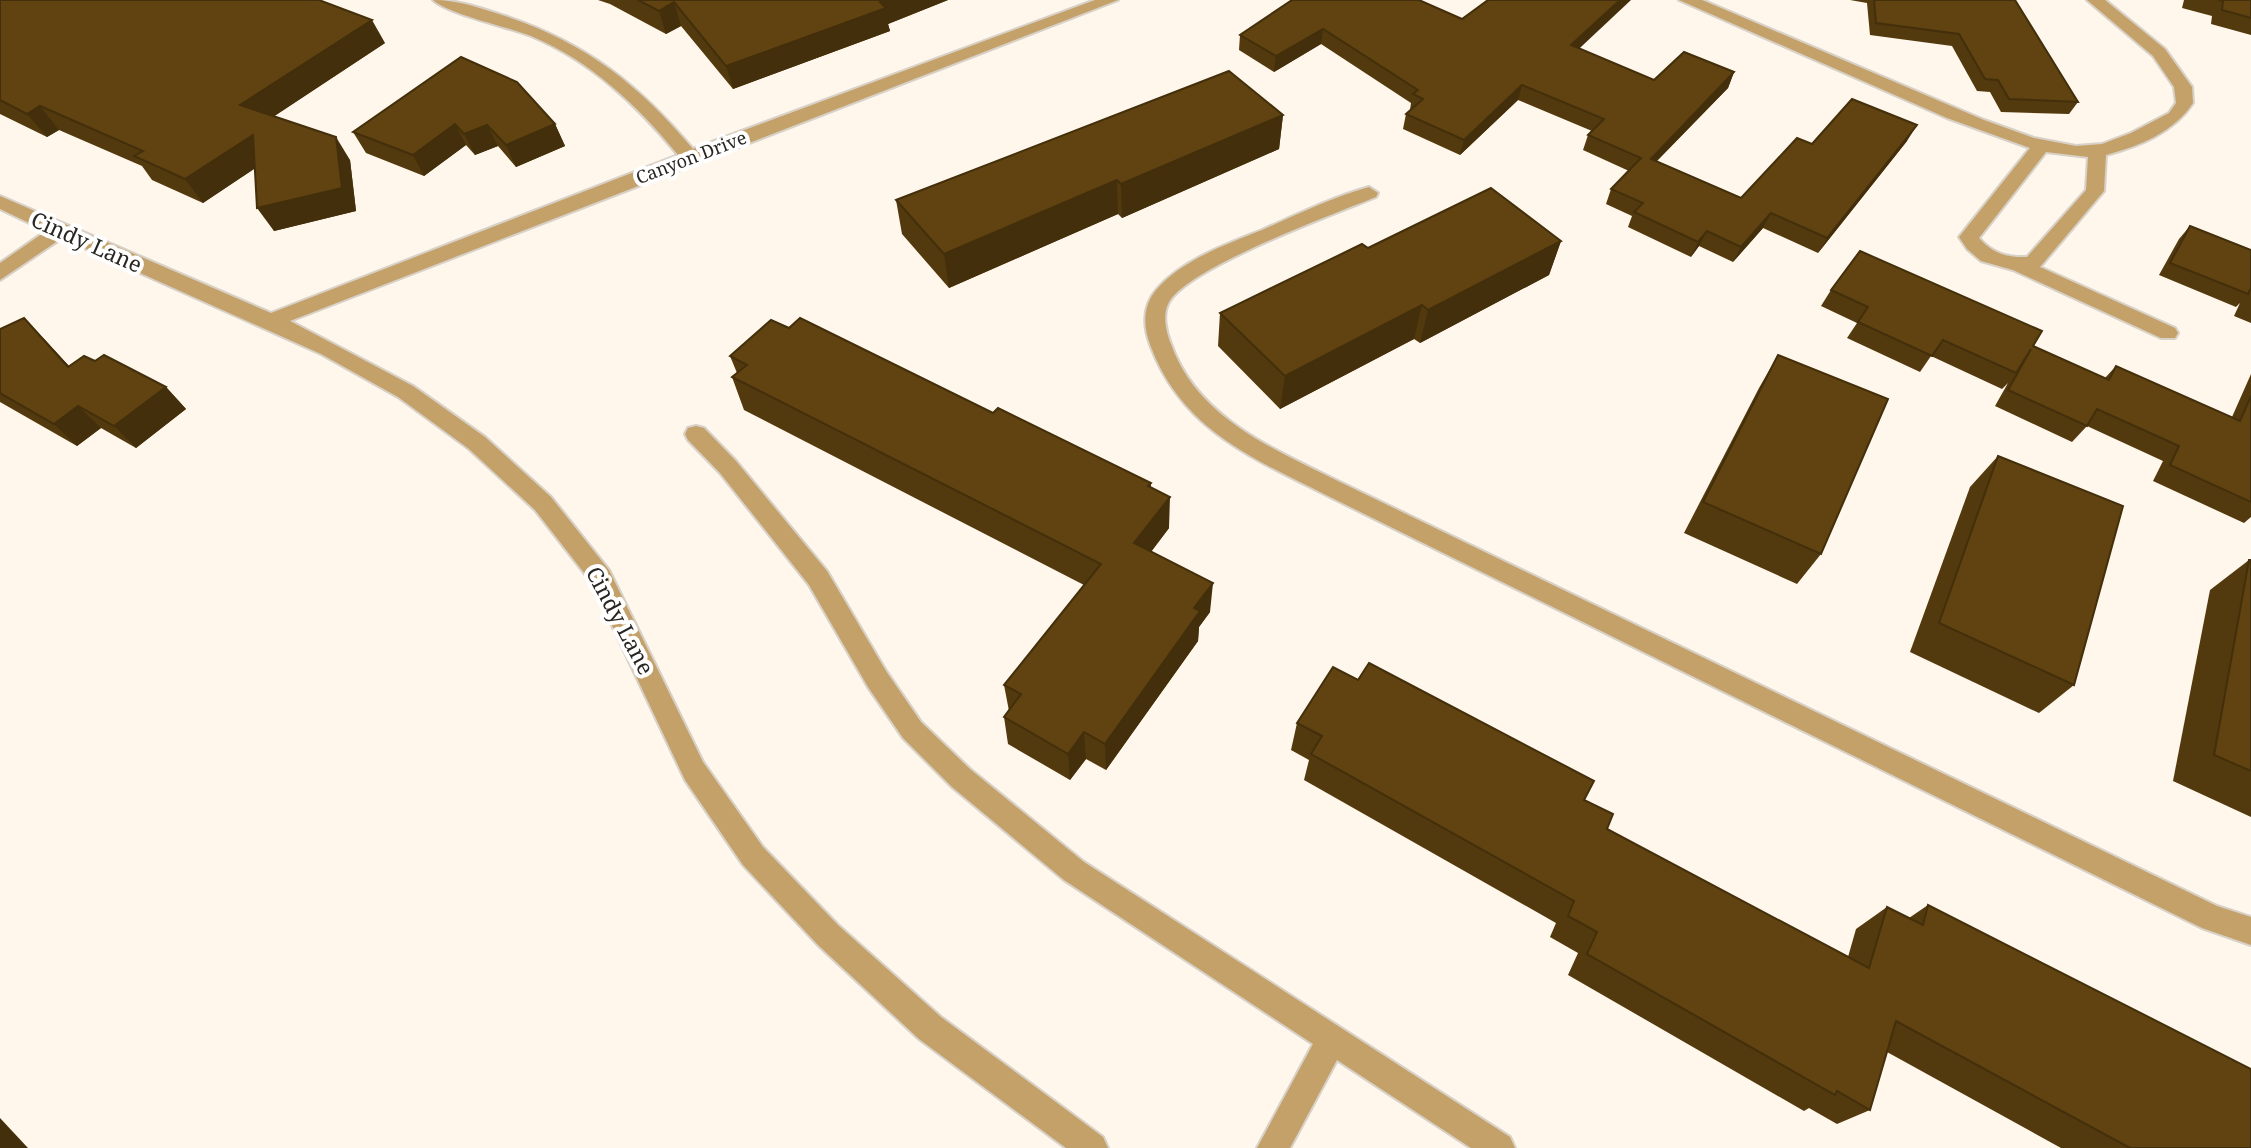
<svg xmlns="http://www.w3.org/2000/svg" width="2251" height="1148" viewBox="0 0 2251 1148" font-family="'Noto Serif',serif">
<rect width="100%" height="100%" fill="#fff7ec"/>
<g fill="none" stroke-linecap="round" stroke-linejoin="round">
<g stroke="#d8d1c8" stroke-width="4">
<g id="lane">
<path d="M1679,0H1702L1721,8L1984,120L2034,138L2076,146L2102,144L2131,133L2169,113L2176,103L2174,87L2153,56L2087,0H2105L2165,49L2192,87L2193,103C2174,132 2140,146 2106,155L2104,191L2040,267L2175,328L2178,333L2175,338H2161L2013,270L1981,261L1967,249L1959,237L2030,148L1947,118ZM2046,152L2088,157L2086,190L2027,257C2007,258 1992,253 1979,238Z"/>
<path d="M1369,187L1378,193L1376,197C1334,214 1189,267 1169,302C1162,314 1166,332 1171,344C1197,419 1276,450 1342,483L2217,906L2251,917V945L2202,928L1326,495C1252,458 1182,429 1151,347C1143,327 1142,306 1157,289C1182,260 1227,244 1262,230C1296,215 1333,197 1369,187Z"/>
<path d="M696,426L704,428L736,461L827,571L886,671L921,722L970,769L1084,862L1510,1137L1515,1148H1471L1337,1060L1290,1148H1257L1313,1044L1064,880L952,787L903,738L868,687L809,585L720,473L688,440L685,434L688,428Z"/>
</g>
</g>
<g stroke="#d8d1c8" stroke-width="4">
<path id="street" d="M433,0C459,0 480,8 505,16C586,43 638,84 693,149L1095,0H1118L290,321L413,386L485,437L551,497L609,570L703,762L763,847L838,925L941,1017L1103,1137L1108,1148H1066L919,1039L818,945L743,865L685,780L592,583L535,510L469,449L398,397L321,354L62,238L0,280V263L46,231L0,209V196L271,313L678,155C637,105 591,61 531,36C508,27 448,14 433,0Z"/>
</g>
<use href="#lane" fill="#c5a16a" fill-rule="evenodd"/>
<use href="#street" fill="#c5a16a" fill-rule="evenodd"/>
</g>
<g fill="#533a0e">
<path d="M0,0L385,43L274,116L350,160L356,211L274,231L255,168L203,203L152,180L142,166L59,130L47,137L0,114Z"/>
<path d="M598,0H948L888,24L890,31L733,89L681,26L666,34L610,4Z"/>
<path d="M1850,0H2015L2078,102L2069,114L2001,112L1990,92L1977,91L1952,46L1870,35L1867,3Z"/>
<path d="M2184,0H2251V35L2211,24L2212,16L2182,8Z"/>
<path d="M1462,19L1579,49L1654,80L1734,72L1728,88L1657,161L1741,198L1812,144L1907,141L1818,253L1763,228L1733,262L1699,246L1691,257L1628,227L1632,216L1606,204L1611,189L1629,171L1583,150L1588,135L1592,131L1518,100L1460,155L1403,129L1406,114L1410,110L1411,103L1321,44L1274,72L1239,50L1240,35Z"/>
<path d="M461,57L555,124L565,146L516,167L498,146L475,155L466,145L424,176L366,153L353,132Z"/>
<path d="M1283,115L1279,149L1122,218L1118,214L949,288L902,234L896,200Z"/>
<path d="M2190,226L2251,250V323L2234,316L2240,303L2236,307L2159,275L2179,239Z"/>
<path d="M1561,241L1549,275L1420,343L1414,339L1280,409L1218,346L1220,313L1368,248Z"/>
<path d="M1831,290L2033,346L2105,378L2116,366L2232,417L2251,374V517L2244,523L2153,481L2163,461L2087,426L2072,442L1995,406L2008,383L2002,389L1931,356L1920,372L1847,338L1857,323L1821,306Z"/>
<path d="M24,318L69,366L95,361L166,387L186,409L136,448L101,428L77,446L0,402V329Z"/>
<path d="M789,328L993,413L1151,483V488L1169,528L1151,552L1210,612L1199,627L1198,641L1106,770L1086,759L1070,780L1008,744L1004,717L1009,711L1004,685L1084,585L744,410L732,377L737,373L730,356Z"/>
<path d="M1778,355L1821,554L1797,584L1684,533L1759,388Z"/>
<path d="M1998,456L2074,685L2039,713L1910,652L1970,487Z"/>
<path d="M2249,560H2251V817L2173,781L2210,590Z"/>
<path d="M1297,723L1584,800L1607,829L1848,957L1856,929L1887,907L1909,918L1928,905L2251,1148H2061L1887,1052L1870,1110L1837,1124L1809,1108L1804,1111L1568,975L1578,953L1550,937L1556,923L1304,780L1309,760L1291,750Z"/>
</g>
<g fill="#432f0b">
<path d="M885,0H948L888,24L890,31L733,89L726,66Z"/>
<path d="M1620,0H1631L1566,61L1571,45Z"/>
<path d="M674,2L681,26L666,34L659,11Z"/>
<path d="M372,20L385,43L255,129L240,105Z"/>
<path d="M1323,29L1321,44L1274,72L1276,56Z"/>
<path d="M1734,72L1728,88L1644,174L1651,159Z"/>
<path d="M1522,85L1518,100L1460,155L1464,140Z"/>
<path d="M40,106L59,130L47,137L27,114Z"/>
<path d="M1283,115L1279,149L1122,218L1121,184Z"/>
<path d="M455,124L466,145L424,176L413,155Z"/>
<path d="M555,124L565,146L516,167L506,145Z"/>
<path d="M487,125L498,146L475,155L464,134Z"/>
<path d="M1917,125L1907,141L1818,253L1827,238Z"/>
<path d="M253,135L269,159L203,203L185,179Z"/>
<path d="M336,137L350,160L356,211L274,231L257,208Z"/>
<path d="M1117,180L1118,214L949,288L944,254Z"/>
<path d="M1771,213L1763,228L1733,262L1741,247Z"/>
<path d="M1707,231L1699,246L1691,257L1698,242Z"/>
<path d="M1561,241L1549,275L1420,343L1428,310Z"/>
<path d="M1422,305L1414,339L1280,409L1285,376Z"/>
<path d="M24,318L46,341L90,389L68,367Z"/>
<path d="M166,387L186,409L136,448L114,426Z"/>
<path d="M78,406L101,428L77,446L54,424Z"/>
<path d="M1170,497L1169,528L1134,574V543Z"/>
<path d="M1213,583L1210,612L1199,627L1198,641L1106,770L1105,744L1194,608Z"/>
<path d="M1084,732L1086,759L1070,780L1068,754Z"/>
<path d="M0,1118L28,1148H0Z"/>
</g>
<g fill="#604310" stroke="#432f0b" stroke-width="2">
<path d="M0,0H319L372,20L240,105L336,137L342,188L257,208L253,135L185,179L134,156L143,151L40,106L27,114L0,100Z"/>
<path d="M638,0H885L880,2L886,8L726,66L674,2L659,11Z"/>
<path d="M1292,0H1419L1462,19L1488,0H1620L1571,45L1654,80L1684,52L1734,72L1651,159L1741,198L1797,138L1812,144L1852,99L1917,125L1827,238L1771,213L1741,247L1707,231L1698,242L1634,212L1643,203L1611,189L1641,158L1588,135L1604,119L1522,85L1464,140L1406,114L1423,99L1413,94L1418,90L1323,29L1276,56L1240,35Z"/>
<path d="M1874,0H2015L2078,102L2009,99L1998,80L1985,79L1959,34L1876,23Z"/>
<path d="M2218,0H2251V18L2222,10L2223,1Z"/>
<path d="M461,57L517,82L555,124L506,145L487,125L464,134L455,124L413,155L353,132Z"/>
<path d="M1229,71L1283,115L1121,184L1117,180L944,254L896,200Z"/>
<path d="M1491,188L1561,241L1428,310L1422,305L1285,376L1220,313L1362,244L1368,248Z"/>
<path d="M2190,226L2251,250V288L2248,294L2170,263Z"/>
<path d="M1860,251L2042,331L2033,346L2109,380L2116,366L2240,421L2251,396V502L2170,465L2179,446L2097,409L2087,426L2008,390L2031,349L2016,373L1943,340L1932,356L1858,322L1868,307L1831,290Z"/>
<path d="M24,318L68,367L84,356L95,361L104,355L166,387L114,426L78,406L54,424L0,393V329Z"/>
<path d="M800,318L993,413L998,408L1151,483L1148,486L1170,497L1134,543L1213,583L1194,608L1200,611L1105,744L1084,732L1068,754L1004,717L1021,694L1004,685L1101,564L732,377L747,365L730,356L771,320L789,328Z"/>
<path d="M1778,355L1888,399L1821,554L1703,502Z"/>
<path d="M1998,456L2123,506L2074,685L1939,623Z"/>
<path d="M2249,560H2251V771L2214,755Z"/>
<path d="M1369,663L1594,781L1584,800L1613,814L1607,829L1869,968L1887,907L1923,925L1928,905L2251,1069V1148H2130L1896,1021L1870,1110L1837,1091L1835,1095L1587,954L1597,932L1568,916L1574,901L1311,754L1322,736L1297,723L1333,667L1358,680Z"/>
</g>
<g text-anchor="middle" dominant-baseline="central" stroke-width="8" stroke-linejoin="round" paint-order="stroke">
<g font-size="18" fill="#282622" stroke="#fff">
<text transform="translate(691 157) rotate(-21)">Canyon Drive</text>
</g>
<g font-size="22" fill="#282622" stroke="#fff">
<text transform="translate(87 241) rotate(24)">Cindy Lane</text>
<text transform="translate(621 620) rotate(62)">Cindy Lane</text>
</g>
</g>
</svg>
